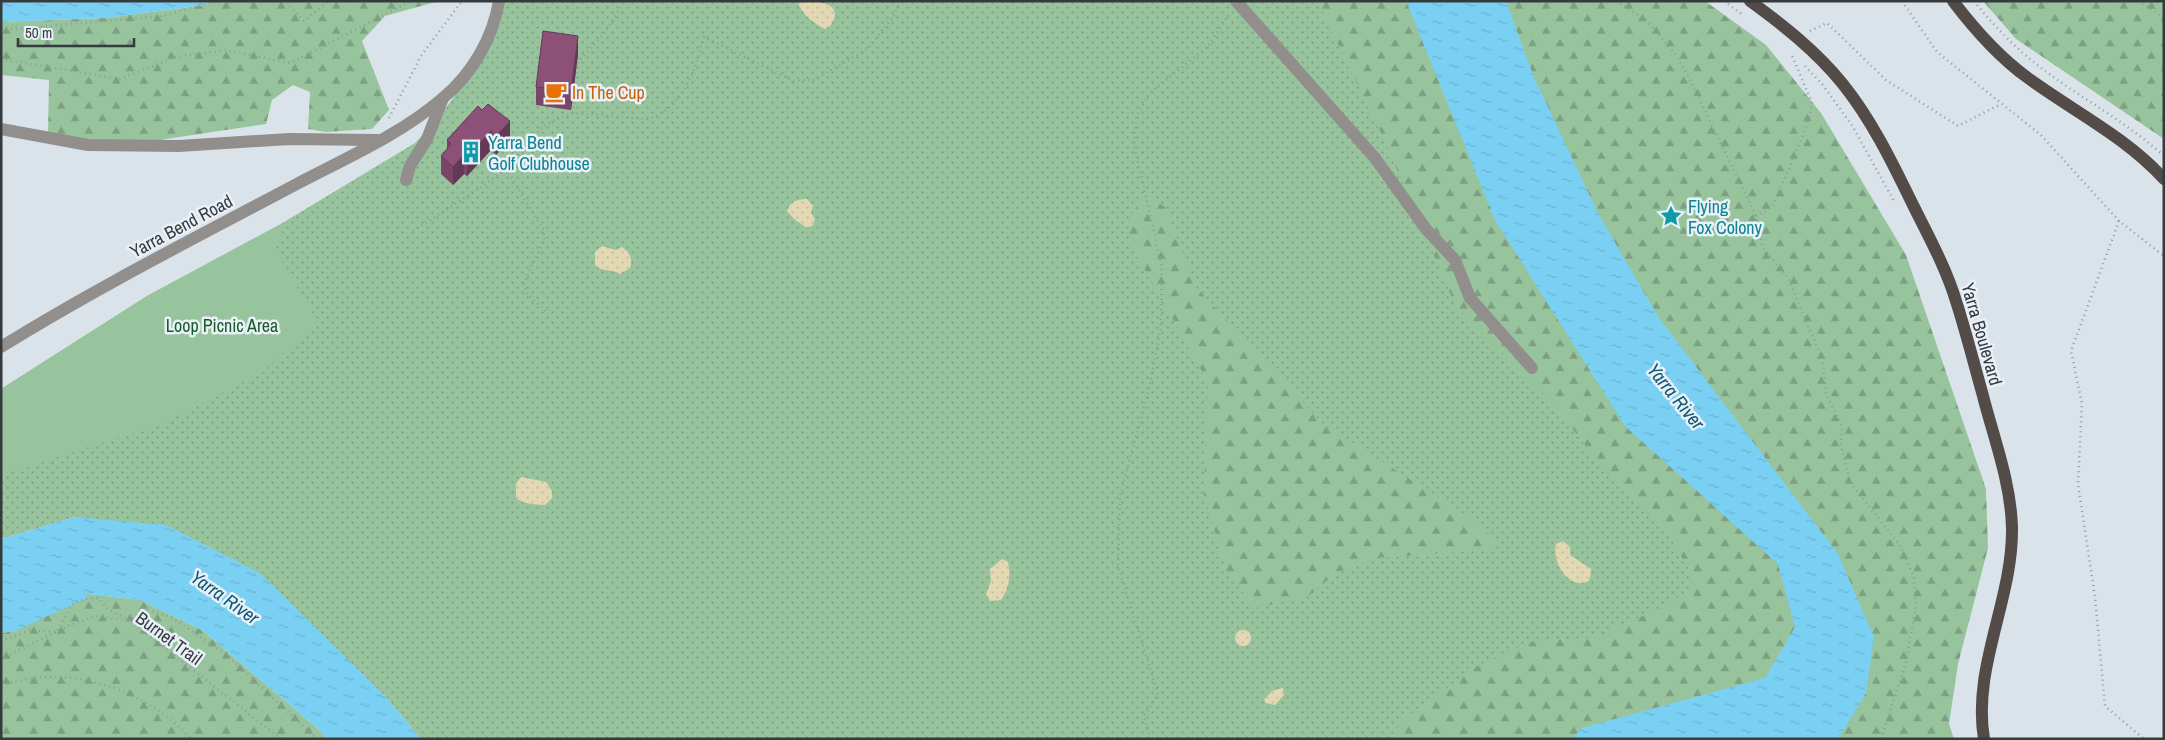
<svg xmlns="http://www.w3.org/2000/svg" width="2165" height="740" viewBox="0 0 2165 740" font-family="'Archivo Narrow',sans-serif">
<defs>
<pattern id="grass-dots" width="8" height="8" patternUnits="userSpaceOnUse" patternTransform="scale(1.25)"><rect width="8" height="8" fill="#97c49d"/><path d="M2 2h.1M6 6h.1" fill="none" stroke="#7ca081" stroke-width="1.8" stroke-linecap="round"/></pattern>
<pattern id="forest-firs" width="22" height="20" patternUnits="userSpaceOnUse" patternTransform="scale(1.25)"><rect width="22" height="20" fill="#97c49d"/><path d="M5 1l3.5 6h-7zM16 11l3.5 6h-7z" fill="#7ca081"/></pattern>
<pattern id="sand-dots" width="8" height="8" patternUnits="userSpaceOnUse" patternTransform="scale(1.25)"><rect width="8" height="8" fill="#e2d8b3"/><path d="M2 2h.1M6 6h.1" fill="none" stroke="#c2ba9b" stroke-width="1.8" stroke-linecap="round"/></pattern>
<pattern id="water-ripples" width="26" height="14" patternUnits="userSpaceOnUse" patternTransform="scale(1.25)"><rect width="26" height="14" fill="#7ad0f3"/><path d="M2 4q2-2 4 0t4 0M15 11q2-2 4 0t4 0" fill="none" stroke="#6ab3d1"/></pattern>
</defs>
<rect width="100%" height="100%" fill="#dbe3ea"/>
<path fill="url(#grass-dots)" d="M499,1H1406L1778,564L1572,739H421L384,695L75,517L1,539V389L147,296L279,225L415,143L438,119L455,95Z"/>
<g fill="url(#forest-firs)">
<path d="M212,1H439L385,16L362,41L389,110L372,129L326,132L308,129L310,92L293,85L272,100L266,124L106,148L48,133L49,80L1,75V22L105,18L205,5Z"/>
<path d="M1317,1H1705L1766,45L1821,113L1906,255L1986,489L1988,548L1958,664L1949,724L1954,739H1389L1403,720L1477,666L1530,642L1595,637L1670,604L1691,587L1694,578L1666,531L1607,474L1556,407L1456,307L1384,139Z"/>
<path d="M1983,1H2164V139L2016,39Z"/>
<path d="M1148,196L1165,207L1196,287L1323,424L1472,519L1497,541L1490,550L1376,558L1336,573L1307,597L1255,608L1227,573L1204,495L1208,382L1130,243C1126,221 1130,210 1148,196Z"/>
<path d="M88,594L140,600L202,630L317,728L327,739H1V633L15,631Z"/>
</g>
<g fill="url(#sand-dots)">
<path d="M800,1C815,1 847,2 830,26L825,29C815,24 803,15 799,5Z"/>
<path d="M807,199L813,206L811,213L815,219L813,225L807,228L794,219L787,211C790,201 798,199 807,199Z"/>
<path d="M602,246L616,250L622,247C630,253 633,258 630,268L620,274C612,268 603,273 595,265V252Z"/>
<path d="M521,477L546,482L552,491V498L545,505C534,504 525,505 516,498V484Z"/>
<path d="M1563,541L1570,547V555L1591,569L1590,579L1587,582C1567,589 1552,561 1556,544Z"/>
<path d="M1002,559L1008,562C1011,575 1009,590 1001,600L990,601L986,594L991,581L990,569Z"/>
<circle cx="1243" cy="638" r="8"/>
<path d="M1283,688L1284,695L1275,705L1266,703L1264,700L1272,691Z"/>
</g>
<path fill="#97c49d" d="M279,225L284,238L272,244L317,321L264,371L164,423L1,475V389L147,296Z"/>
<g fill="url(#water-ripples)">
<path d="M1,1H212L205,5L105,18L1,22Z"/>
<path d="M1406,1H1506L1533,75L1599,215L1659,318L1838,554L1874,637L1866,693L1838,739H1572L1582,728L1765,678L1795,627L1778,564L1625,426L1495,220Z"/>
<path d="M75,517L166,525L260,573L384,695L421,739H327L317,728L202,630L140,600L88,594L85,599L15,631L1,633V539Z"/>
</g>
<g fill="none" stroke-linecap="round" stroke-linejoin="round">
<g stroke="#92989d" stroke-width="2.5" stroke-dasharray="1 4" stroke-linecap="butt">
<path d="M290,1L289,5L304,21L328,1"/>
<path d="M1616,1L1646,20L1675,54L1686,72L1756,216L1763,248L1788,278L1821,356L1824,369L1826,394L1842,426L1841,446L1850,482L1901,547L1914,578L1916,605L1906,662L1881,739"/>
<path d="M1724,1L1743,15"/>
<path d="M1902,1L1937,52L2041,135L2119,221L2164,256"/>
<path d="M1974,1C1989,20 2006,38 2024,54C2068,92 2121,117 2164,156"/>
<path d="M2138,1L2164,17"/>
<path d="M1,30L161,16L219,1"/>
<path d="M1810,31L1827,23L1886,80L1958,126L2001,104"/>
<path d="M1,59L120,79L175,57L225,50L291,63L411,1"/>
<path d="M1805,66L1823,85L1853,127L1895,203"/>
<path d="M573,113L578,62L603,35L625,1"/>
<path d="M389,118L421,56L462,1"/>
<path d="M506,169L543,229L545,240L531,267L524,284L526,293L546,311"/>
<path d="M1756,216L1773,206L1806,128L1812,103L1791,53"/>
<path d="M2119,221L2071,351L2082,404L2078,484L2095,597L2105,706L2144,739"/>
<path d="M413,231L483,186L506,169L543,126L557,119L573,113L646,119C670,115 687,89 695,67C698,57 700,47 704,37L794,81L814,80L867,49L893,17L901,1"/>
<path d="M1,641L30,630L57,632L72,604L85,599L97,598L109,610L131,621L143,608L171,617L227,655L317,739"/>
<path d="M1,659L68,626L95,616L131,621L281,739"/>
<path d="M1,685C15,682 29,678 43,677C97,674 155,699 191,739"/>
<path d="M1150,739L1144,716L1158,694L1118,566L1120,496L1149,389L1161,328L1162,267L1134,145L1136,117L1149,94L1208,46L1229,14"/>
</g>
<g stroke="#928e8c" stroke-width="12">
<path d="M1236,1L1375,158L1426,229L1455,260L1470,298L1532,368"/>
<path d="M1,129L88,145L179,146L289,139L377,140"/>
<path d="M406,180L410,166L427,139L443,98"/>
<path d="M1,347C96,288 195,238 293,186C344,159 400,135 443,98C472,74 493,38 499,1"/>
</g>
<g stroke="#524b47" stroke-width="12">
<path d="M1750,1C1783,25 1816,51 1842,83C1872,120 1893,164 1914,207C1929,237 1946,268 1956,301C1966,332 1974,364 1983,396C1994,439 2011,483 2012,528C2013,600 1972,667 1984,739"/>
<path d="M1953,1C1975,30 1999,57 2028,78C2073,111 2126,137 2164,179"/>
</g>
</g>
<g fill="#794668">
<path d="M578,54L571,110L536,105V87Z"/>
<path d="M478,106L510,139L496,155L491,150L467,176L464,174L453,185L441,174V156L447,149V140Z"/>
</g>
<g fill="#633955">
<path d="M578,36V54L571,110V91Z"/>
<path d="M510,121V139L496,155V136Z"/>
<path d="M491,131V150L467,176V158Z"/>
<path d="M464,155V174L453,185V167Z"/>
</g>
<g fill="#8d5179" stroke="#633955">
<path d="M543,31L578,36L571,91L536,87Z"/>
<path d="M488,104L510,121L496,136L491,131L467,158L464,155L453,167L441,156L451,144L447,140L478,106L482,110Z"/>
</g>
<defs>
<g id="cafe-bare" transform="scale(1.725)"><path d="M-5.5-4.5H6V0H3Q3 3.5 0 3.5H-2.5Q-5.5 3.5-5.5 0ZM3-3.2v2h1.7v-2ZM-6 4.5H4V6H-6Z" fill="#e8710a" stroke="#e8f0f8" stroke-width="2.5" paint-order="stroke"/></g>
<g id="building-bare" transform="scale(1.725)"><path d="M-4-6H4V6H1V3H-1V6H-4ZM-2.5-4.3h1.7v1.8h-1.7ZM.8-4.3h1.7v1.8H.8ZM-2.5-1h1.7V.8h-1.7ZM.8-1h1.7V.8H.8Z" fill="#0f9aa8" stroke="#e8f0f8" stroke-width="2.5" paint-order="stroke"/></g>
<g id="sight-bare" transform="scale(1.725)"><path d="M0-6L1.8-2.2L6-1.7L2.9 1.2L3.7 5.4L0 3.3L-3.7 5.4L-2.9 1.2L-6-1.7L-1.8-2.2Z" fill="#0f9aa8" stroke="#e8f0f8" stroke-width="2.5" paint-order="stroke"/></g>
</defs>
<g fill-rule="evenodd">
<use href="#cafe-bare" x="556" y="92"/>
<use href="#building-bare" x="471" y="152"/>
<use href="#sight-bare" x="1671" y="216"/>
</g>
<g text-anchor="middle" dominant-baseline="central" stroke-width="5" stroke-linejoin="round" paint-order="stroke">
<g font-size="18" fill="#c56008" stroke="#e8f0f8" text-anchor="start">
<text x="572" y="92">In The Cup</text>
</g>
<g font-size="18" fill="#0d838f" stroke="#e8f0f8" text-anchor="start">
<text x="488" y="142">Yarra Bend<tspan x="488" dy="21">Golf Clubhouse</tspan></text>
<text x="1688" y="206">Flying<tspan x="1688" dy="21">Fox Colony</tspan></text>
</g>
<g font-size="18" fill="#373a3d" stroke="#e8f0f8">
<text transform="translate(181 226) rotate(-28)">Yarra Bend Road</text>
<text transform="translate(1982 334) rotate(74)">Yarra Boulevard</text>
<text transform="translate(169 638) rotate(36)">Burnet Trail</text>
</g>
<g font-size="18" fill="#1a5a2a" stroke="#e8f0f8">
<text x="222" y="325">Loop Picnic Area</text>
</g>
<g font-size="19" font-style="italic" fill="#10576f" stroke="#e8f0f8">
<text transform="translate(1676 396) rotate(51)">Yarra River</text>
<text transform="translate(225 597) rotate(35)">Yarra River</text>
</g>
</g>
<rect width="2165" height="740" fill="none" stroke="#373a3d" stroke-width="5"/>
<path d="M18 38v8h116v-8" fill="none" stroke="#373a3d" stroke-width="2.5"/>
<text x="25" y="38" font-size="15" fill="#373a3d" stroke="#e8f0f8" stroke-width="4" paint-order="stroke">50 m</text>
</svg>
